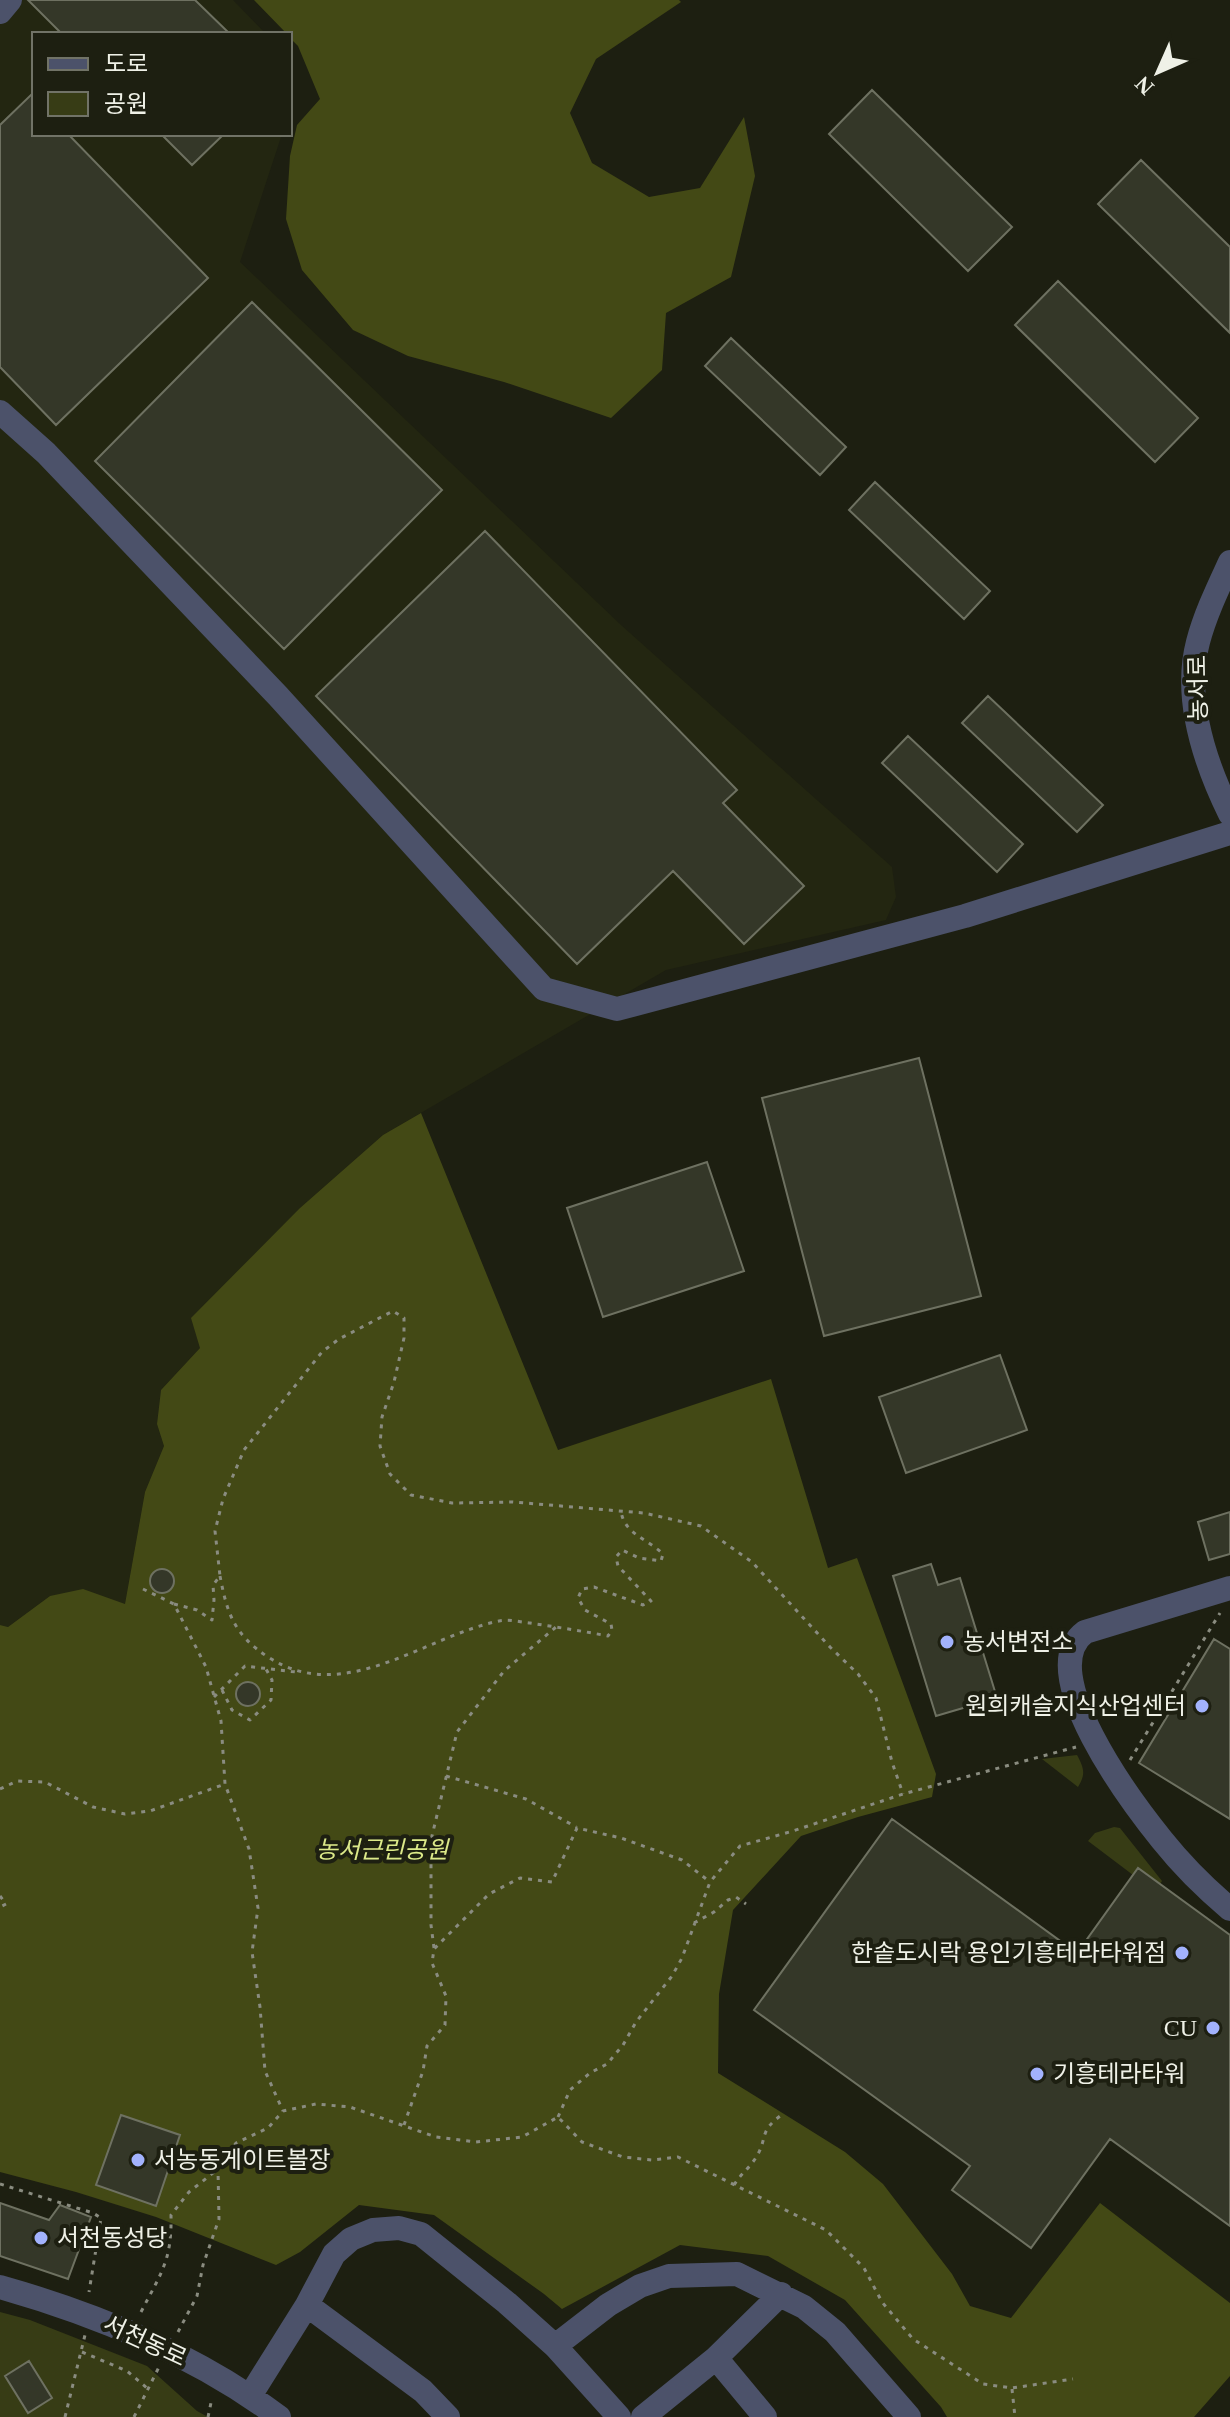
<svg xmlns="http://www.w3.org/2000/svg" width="1230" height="2417" viewBox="0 0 1230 2417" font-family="'Times New Roman','Noto Sans KR',serif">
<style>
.built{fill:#232611}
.green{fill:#373c15}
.forest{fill:#434915}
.building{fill:#343728;stroke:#6e7161;stroke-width:2}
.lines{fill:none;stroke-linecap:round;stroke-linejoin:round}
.path{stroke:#8a8c80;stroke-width:3;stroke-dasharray:4 6;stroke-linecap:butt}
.minor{stroke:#4c526a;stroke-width:24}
.poi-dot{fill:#a2b2fd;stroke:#1d1f11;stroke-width:3}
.labels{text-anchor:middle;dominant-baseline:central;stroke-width:8;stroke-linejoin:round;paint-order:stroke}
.street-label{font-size:24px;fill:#eff1e7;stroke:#1d1f11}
.poi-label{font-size:24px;fill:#eff1e7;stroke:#1d1f11;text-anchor:start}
.park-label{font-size:24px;font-style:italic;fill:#dce989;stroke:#1d1f11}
</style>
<rect width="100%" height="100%" fill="#1d1f11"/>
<path class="built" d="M0 0H233L266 34H34V134H282L240 262 621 625 892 867 896 897 886 920 666 970 383 1135 300 1208 200 1348 161 1390 157 1424 164 1446 145 1492 125 1604 50 1596 8 1627 0 1625Z"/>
<path class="green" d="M1077 1755C1084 1768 1086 1774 1078 1787L1042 1759Z
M1114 1827 1120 1828 1162 1881 1160 1884 1139 1868 1133 1875 1088 1841 1095 1833Z
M0 2312 30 2320 147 2366 197 2411 208 2417H0Z"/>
<path class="forest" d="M254 0H679L681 2 596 59 570 113 592 163 649 197 700 188 744 117 755 176 731 277 666 313 662 370 611 418 504 382 408 356 353 330 302 270 286 219 290 156 297 125 320 99 298 46 290 38V34H287Z
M421 1113 558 1450 771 1379 828 1568 857 1558 936 1774 932 1797 858 1817 801 1836 733 1910 719 1994 718 2073 845 2152 883 2184 952 2274 970 2306 1011 2318 1100 2203 1230 2303V2376L1194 2417H947L941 2407 845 2300 768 2256 680 2245 562 2309 544 2294 434 2215 359 2205 300 2252 276 2265 156 2217 76 2192 0 2172V1625L8 1627 50 1596 83 1589 125 1604 145 1492 164 1446 157 1424 161 1390 200 1348 191 1318 300 1208 383 1135Z"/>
<path class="building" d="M28 0H195L230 34H62Z
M872 90 1012 227 968 271 829 134Z
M34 92V134H68L208 278 56 425 0 367V125Z
M161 134H224L192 165Z
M1141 160 1230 247V333L1098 204Z
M1058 281 1198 418 1155 462 1015 325Z
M252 302 442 490 284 649 95 461Z
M731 338 846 447 820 475 705 366Z
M875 482 990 591 964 619 849 510Z
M485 531 737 790 723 803 804 886 744 944 673 871 577 964 316 696Z
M988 696 1103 805 1077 832 962 723Z
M908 736 1023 844 997 872 882 763Z
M919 1058 981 1296 824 1336 762 1098Z
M707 1162 744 1271 603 1317 567 1208Z
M1000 1355 1027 1430 906 1473 879 1397Z
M1230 1512V1554L1209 1560 1198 1522Z
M931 1564 938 1585 960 1578 997 1698 936 1716 893 1576Z
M150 1581a12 12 0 1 1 24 0a12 12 0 1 1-24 0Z
M1214 1639 1230 1649V1819L1139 1763Z
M236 1694a12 12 0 1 1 24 0a12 12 0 1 1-24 0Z
M892 1819 1077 1953 1138 1868 1230 1935V2226L1110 2139 1031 2248 952 2190 970 2166 754 2010Z
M121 2115 180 2135 156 2206 96 2185Z
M0 2203 49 2220 60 2205 91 2217 68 2279 0 2256Z
M29 2361 52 2398 28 2413 5 2376Z"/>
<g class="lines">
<path class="path" d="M220 1576C227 1613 234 1635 268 1657 344 1707 425 1636 499 1621 509 1619 520 1622 530 1623 556 1627 582 1631 608 1636L612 1630 611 1624 585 1610 578 1598 582 1589 594 1587 643 1605 651 1601 618 1566 616 1557 622 1550 639 1558 661 1561 663 1554C648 1539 624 1534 621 1511
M143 1589 174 1604 206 1667 221 1721 225 1784 249 1849 258 1908 252 1952 260 2007 265 2071 283 2111
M174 1604 197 1610 212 1620 214 1600 213 1585 220 1576 215 1531 223 1499 244 1450 322 1352 339 1339 393 1311 404 1318V1338L394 1382 382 1417 380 1446 390 1474 411 1495 452 1503 513 1502 644 1513 701 1526 752 1562 830 1647 858 1674 876 1698 892 1762 903 1794
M222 1690 232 1710 250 1720 271 1700 272 1680 266 1669
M214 1697 245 1666 296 1672
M1130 1760 1220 1613
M446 1776 526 1799 576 1827
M0 1789 17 1781 45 1782 93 1807 125 1814 150 1811 225 1784
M0 1896 6 1904 0 1907
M694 1923 714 1912 728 1900 736 1897 746 1904
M434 1948 431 1925V1840L457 1732 504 1671 556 1627
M558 2117 570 2090 590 2073 607 2064 623 2045 636 2022 672 1976 682 1958 710 1882 740 1846 793 1831 903 1794 1076 1747
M404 2125 423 2071 427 2046 445 2025 446 1996 432 1963 434 1949 489 1894 520 1878 552 1882 577 1828 621 1838 682 1860 710 1882
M0 2184 93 2213 101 2218 89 2292
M734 2185C740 2175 749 2168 755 2159 769 2138 757 2132 783 2114
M141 2312C161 2273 172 2261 171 2215L189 2192 218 2169
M178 2332 197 2296 203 2265 219 2219 218 2169 236 2143 268 2128 283 2111 316 2104 350 2107 436 2137 476 2142 522 2137 558 2117 582 2142 623 2157 652 2160 678 2157 826 2230 864 2268 882 2302 913 2339 983 2384 1012 2388 1073 2379
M82 2352 127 2371 147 2388
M1012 2389 1015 2417
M65 2417 85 2335
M134 2417 159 2367
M208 2417 212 2398"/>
<path class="minor" d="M0 12 10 0
M0 412 46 453 278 696 544 989 617 1009 965 916 1230 833
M1230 562C1218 588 1205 615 1198 642 1183 699 1205 763 1230 814
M1230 1588 1085 1632C1032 1671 1133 1804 1162 1840 1182 1865 1205 1888 1230 1909
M0 2287C99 2315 196 2355 279 2417
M307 2305 423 2391 448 2417
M555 2346 608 2305 640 2286 669 2276 737 2274 804 2307 835 2332 909 2417
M716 2358 765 2417
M250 2396 307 2305 334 2254 351 2239 373 2230 399 2228 421 2234 507 2303 555 2346 619 2417
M643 2417 716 2358 781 2294"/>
</g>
<g class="poi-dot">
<circle cx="947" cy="1642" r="8"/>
<circle cx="1202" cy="1706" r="8"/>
<circle cx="1182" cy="1953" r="8"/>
<circle cx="1213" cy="2028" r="8"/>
<circle cx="1037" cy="2074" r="8"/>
<circle cx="138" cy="2160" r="8"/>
<circle cx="41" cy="2238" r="8"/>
</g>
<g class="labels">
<g class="street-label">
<text transform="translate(1198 688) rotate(-91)">농서로</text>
<text transform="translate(145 2341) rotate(25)">서천동로</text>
</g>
<g class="poi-label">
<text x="963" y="1642">농서변전소</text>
<text x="1186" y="1706" text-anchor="end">원희캐슬지식산업센터</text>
<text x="1166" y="1953" text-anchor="end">한솥도시락 용인기흥테라타워점</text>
<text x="1197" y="2028" text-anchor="end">CU</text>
<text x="1053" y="2074">기흥테라타워</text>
<text x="154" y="2160">서농동게이트볼장</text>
<text x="57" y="2238">서천동성당</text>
</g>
<g class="park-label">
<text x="382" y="1850">농서근린공원</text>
</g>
</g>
<rect x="32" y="32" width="260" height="104" fill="#1d1f11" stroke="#717367" stroke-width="2"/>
<rect x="48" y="58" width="40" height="12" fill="#4c526a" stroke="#717367" stroke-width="2"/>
<text x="104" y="72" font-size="24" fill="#eff1e7">도로</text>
<rect x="48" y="92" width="40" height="24" fill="#373c15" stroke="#717367" stroke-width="2"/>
<text x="104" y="112" font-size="24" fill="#eff1e7">공원</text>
<g transform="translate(1158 72) rotate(225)" stroke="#1d1f11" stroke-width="6" paint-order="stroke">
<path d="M0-6L14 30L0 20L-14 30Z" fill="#eff1e7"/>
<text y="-12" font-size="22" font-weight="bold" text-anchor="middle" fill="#eff1e7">N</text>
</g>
</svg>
